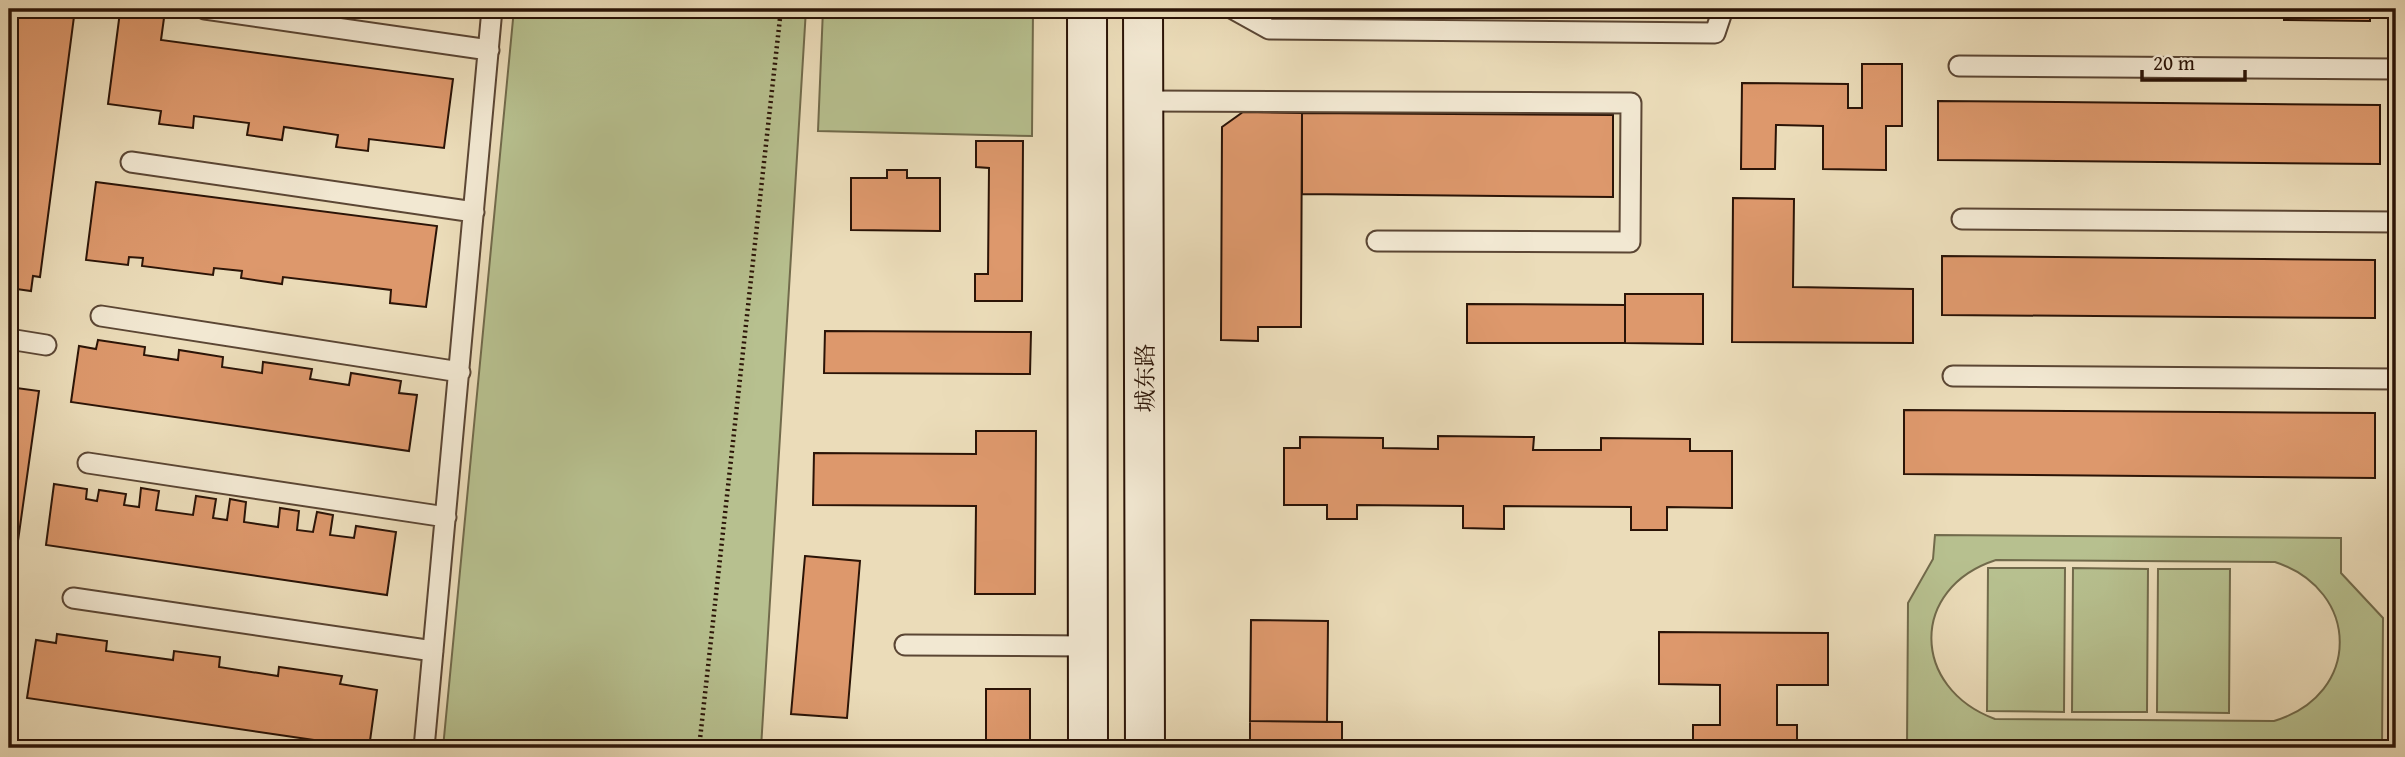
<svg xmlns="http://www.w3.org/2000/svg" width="2405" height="757" viewBox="0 0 2405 757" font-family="'Gentium Book Plus','Noto Serif SC',serif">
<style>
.green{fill:#b7c08f;stroke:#716a4b;stroke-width:2;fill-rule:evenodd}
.building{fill:#dd986c;stroke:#2b1407;stroke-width:2}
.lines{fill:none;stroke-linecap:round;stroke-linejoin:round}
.service-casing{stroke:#5b4634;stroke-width:23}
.secondary-casing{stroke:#2b1407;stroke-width:42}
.path{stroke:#2b1407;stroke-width:4.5;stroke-dasharray:2 3.5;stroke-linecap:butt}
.service{stroke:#f2e8d2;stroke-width:19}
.secondary{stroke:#f2e8d2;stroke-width:38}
.labels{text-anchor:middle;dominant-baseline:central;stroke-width:5;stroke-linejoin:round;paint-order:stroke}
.street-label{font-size:23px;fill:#2b1407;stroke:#f2e8d2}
</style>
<rect width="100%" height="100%" fill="#ebdcb9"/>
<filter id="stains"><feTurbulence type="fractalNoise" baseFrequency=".00286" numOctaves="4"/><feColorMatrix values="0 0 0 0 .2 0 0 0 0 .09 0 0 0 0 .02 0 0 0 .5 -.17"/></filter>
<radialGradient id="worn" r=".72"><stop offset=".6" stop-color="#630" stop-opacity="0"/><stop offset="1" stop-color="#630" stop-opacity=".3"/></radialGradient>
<path class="green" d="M514 9H806L761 748H443Z
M823 9H1033L1032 136 818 131Z
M1935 535 2341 538V573L2383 618 2382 748H1907L1908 603 1933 559ZM1996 560 2275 562C2361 590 2362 695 2274 721L1995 719C1911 688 1909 588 1996 560Z
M1988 568H2065L2064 712 1987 711Z
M2073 568 2148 569 2147 712H2072Z
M2158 569H2230L2229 713 2157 712Z"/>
<path class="building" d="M9 9H75L40 277 33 276 31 291 9 288Z
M1821 9H1893V14H1821Z
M2284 9H2370V21L2284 20Z
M120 12 164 18 161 40 453 79 444 148 369 139 368 151 336 147 338 135 284 127 282 140 247 135 249 123 194 116 193 128 159 124 161 111 108 104Z
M1862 64H1902V126H1886V170L1823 169V126L1776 125 1775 169H1741L1742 83 1848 84V108H1862Z
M1938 101 2380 105V164L1938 160Z
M1243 112 1302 113 1301 327H1258V341L1221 340 1222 127Z
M1302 113 1613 115V197L1302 194Z
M976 141H1023L1022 301H975V274H988L989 168 976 167Z
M887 170H907V178H940V231L851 230V178H887Z
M96 182 437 226 426 307 390 303 391 290 283 277 282 284 241 278 242 271 214 268 213 275 142 266 143 258 129 257 128 265 86 260Z
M1733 198 1794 199 1793 287 1913 289V343L1732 342Z
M1942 256 2375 260V318L1942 315Z
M1625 294H1703V344L1625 343Z
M1467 304 1625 305V343H1467Z
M825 331 1031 332 1030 374 824 373Z
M98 340 145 347 144 355 178 360 179 350 223 357 222 367 262 373 263 362 312 369 310 379 349 385 351 373 401 381 399 393 417 395 409 451 71 402 79 346 96 349Z
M9 387 39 391 9 605Z
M1904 410 2375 413V478L1904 474Z
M976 431H1036L1035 594H975L976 506 813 505 814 453 976 454Z
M1438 436 1534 437 1533 450H1601V438L1690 439V451H1732V508L1667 507V530H1631V507L1504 506V529L1463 528V506L1357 505V519H1327V505H1284V448H1300V437L1383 438V448L1438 449Z
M54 484 87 489 86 499 97 501 99 490 126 494 124 505 139 507 141 488 159 491 156 510 193 515 196 496 216 499 213 518 227 520 230 499 246 502 244 522 278 527 280 508 299 511 297 530 313 532 317 512 333 515 330 535 354 538 356 526 396 532 387 595 46 545Z
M805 556 860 561 847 718 791 714Z
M1251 620 1328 621 1327 722 1250 721Z
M1659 632 1828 633V685H1777V725H1797V748H1693V725H1720V685L1659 684Z
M57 634 107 641 106 651 173 660 174 651 220 657 219 667 278 676 279 667 342 676 340 684 377 690 369 748 27 698 36 640 56 643Z
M986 689H1030V748H986Z
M1250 721 1342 722V748H1250Z"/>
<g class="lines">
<g class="service-casing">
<path id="service" d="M205 9 489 50
M1233 9 1269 29 1715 33 1723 9
M1959 66 2396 69
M1144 101 1631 103 1630 242 1377 241
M131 162 474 212
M1962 219 2396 222
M101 316 460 372
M9 339 46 345
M1953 376 2396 379
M88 463 446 517
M73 598 433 651
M905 645 1087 646
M424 748 492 9"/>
</g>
<g class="secondary-casing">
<path id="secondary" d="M1087 9 1088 748
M1143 9 1145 748"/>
</g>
<path class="path" d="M699 748 781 9"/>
<use href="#service" class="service"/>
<use href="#secondary" class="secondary"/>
</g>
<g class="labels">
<g class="street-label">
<text transform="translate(1144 378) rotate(-90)">城东路</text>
</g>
</g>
<rect width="2405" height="757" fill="none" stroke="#ebdcb9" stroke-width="35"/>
<rect x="10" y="10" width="2384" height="736" fill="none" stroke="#2b1407" stroke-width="3.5"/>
<rect x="18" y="18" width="2370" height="722" fill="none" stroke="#2b1407" stroke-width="2"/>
<path d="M2142 70v10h103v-10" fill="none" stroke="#2b1407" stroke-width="3.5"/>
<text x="2153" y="70" font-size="21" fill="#2b1407" stroke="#f2e8d2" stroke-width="5" paint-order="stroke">20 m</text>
<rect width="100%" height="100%" filter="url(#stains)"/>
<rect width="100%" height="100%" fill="url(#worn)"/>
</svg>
